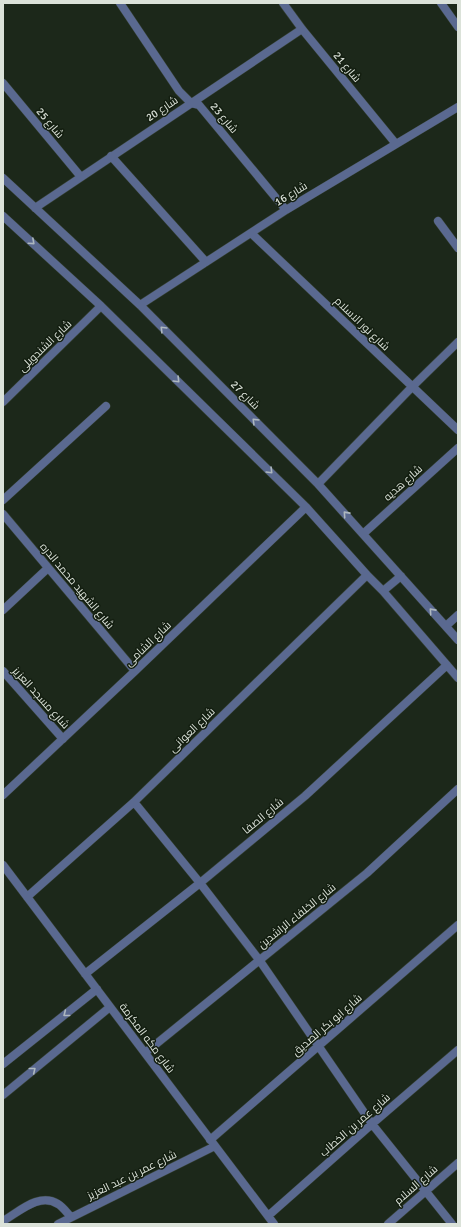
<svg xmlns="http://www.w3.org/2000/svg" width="461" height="1227" viewBox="0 0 461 1227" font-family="Signika,Cairo,sans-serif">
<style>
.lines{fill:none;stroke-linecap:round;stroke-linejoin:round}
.minor-casing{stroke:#374235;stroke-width:9}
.minor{stroke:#5a6990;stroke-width:8}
.oneway{stroke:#aeb8bf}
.labels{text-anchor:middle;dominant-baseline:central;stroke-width:3;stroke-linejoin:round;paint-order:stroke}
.street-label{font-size:11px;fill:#dbe2d9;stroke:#131e10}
</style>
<rect width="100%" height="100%" fill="#1c281a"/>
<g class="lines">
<g class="minor-casing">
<path id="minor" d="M120 3 179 91 191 103 199 105 286 210
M283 3 302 29 396 144
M441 3 458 27
M3 83 81 177
M111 156 206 262
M3 178 140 305 318 484 458 640
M35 208 302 29
M3 216 101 306 306 507 367 575 383 591 458 678
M438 221 458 248
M251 233 458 430
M140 305 286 210 458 107
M3 402 101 306
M318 484 412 387 458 342
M3 500 106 406
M3 514 135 671
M363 534 458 448
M383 591 401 576
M3 610 48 568
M446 626 458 615
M3 671 63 739
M3 795 135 671 306 507
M134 802 200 883 260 961 372 1124 452 1224
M3 865 274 1224
M27 897 134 802 367 575
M85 974 200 883 305 796 447 665
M145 1053 367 873 458 789
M3 1064 97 989
M3 1095 110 1007
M210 1140 458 925
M268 1216 372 1124 458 1050
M3 1221C19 1212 39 1192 58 1204 63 1207 67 1213 71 1217
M58 1224 215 1146
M388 1224 458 1163"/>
</g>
<use href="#minor" class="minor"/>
</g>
<defs><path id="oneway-chevron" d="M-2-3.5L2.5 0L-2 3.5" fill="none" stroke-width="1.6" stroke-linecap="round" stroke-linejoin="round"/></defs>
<g class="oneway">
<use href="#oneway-chevron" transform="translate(32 242) rotate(42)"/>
<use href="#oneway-chevron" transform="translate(163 329) rotate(-135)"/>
<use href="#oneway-chevron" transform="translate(177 380) rotate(45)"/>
<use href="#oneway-chevron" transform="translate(255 421) rotate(-135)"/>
<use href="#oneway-chevron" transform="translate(270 471) rotate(45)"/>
<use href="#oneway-chevron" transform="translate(346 514) rotate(-132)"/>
<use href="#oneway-chevron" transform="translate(432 611) rotate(-132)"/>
<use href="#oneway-chevron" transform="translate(66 1014) rotate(142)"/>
<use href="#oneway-chevron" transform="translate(33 1070) rotate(-39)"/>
</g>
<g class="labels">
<g class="street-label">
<text transform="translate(347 67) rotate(50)">شارع 21</text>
<text transform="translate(162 109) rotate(-34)">شارع 20</text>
<text transform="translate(224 118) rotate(50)">شارع 23</text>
<text transform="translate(50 123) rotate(50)">شارع 25</text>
<text transform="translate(291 194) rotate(-31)">شارع 16</text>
<text transform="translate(362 324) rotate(44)">شارع نور الاسلام</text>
<text transform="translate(45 346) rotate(-44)">شارع الشندويلى</text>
<text transform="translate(245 395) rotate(45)">شارع 27</text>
<text transform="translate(403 483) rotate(-42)">شارع هديه</text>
<text transform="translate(77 586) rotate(50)">شارع الشهيد محمد الدره</text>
<text transform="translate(148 644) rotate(-44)">شارع الشامى</text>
<text transform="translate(41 698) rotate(48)">شارع مسجد العزيز</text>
<text transform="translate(192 730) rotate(-44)">شارع العوانى</text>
<text transform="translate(263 816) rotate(-40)">شارع الصفا</text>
<text transform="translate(297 916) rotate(-39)">شارع الخلفاء الراشدين</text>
<text transform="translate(327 1025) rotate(-41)">شارع ابو بكر الصديق</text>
<text transform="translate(147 1038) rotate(53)">شارع مكه المكرمة</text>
<text transform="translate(355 1125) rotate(-41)">شارع عمر بن الخطاب</text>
<text transform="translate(132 1175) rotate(-26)">شارع عمر بن عبد العزيز</text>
<text transform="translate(416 1185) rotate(-41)">شارع السلام</text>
</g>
</g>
<rect width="461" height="1227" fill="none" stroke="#dbe2d9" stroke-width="8"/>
</svg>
